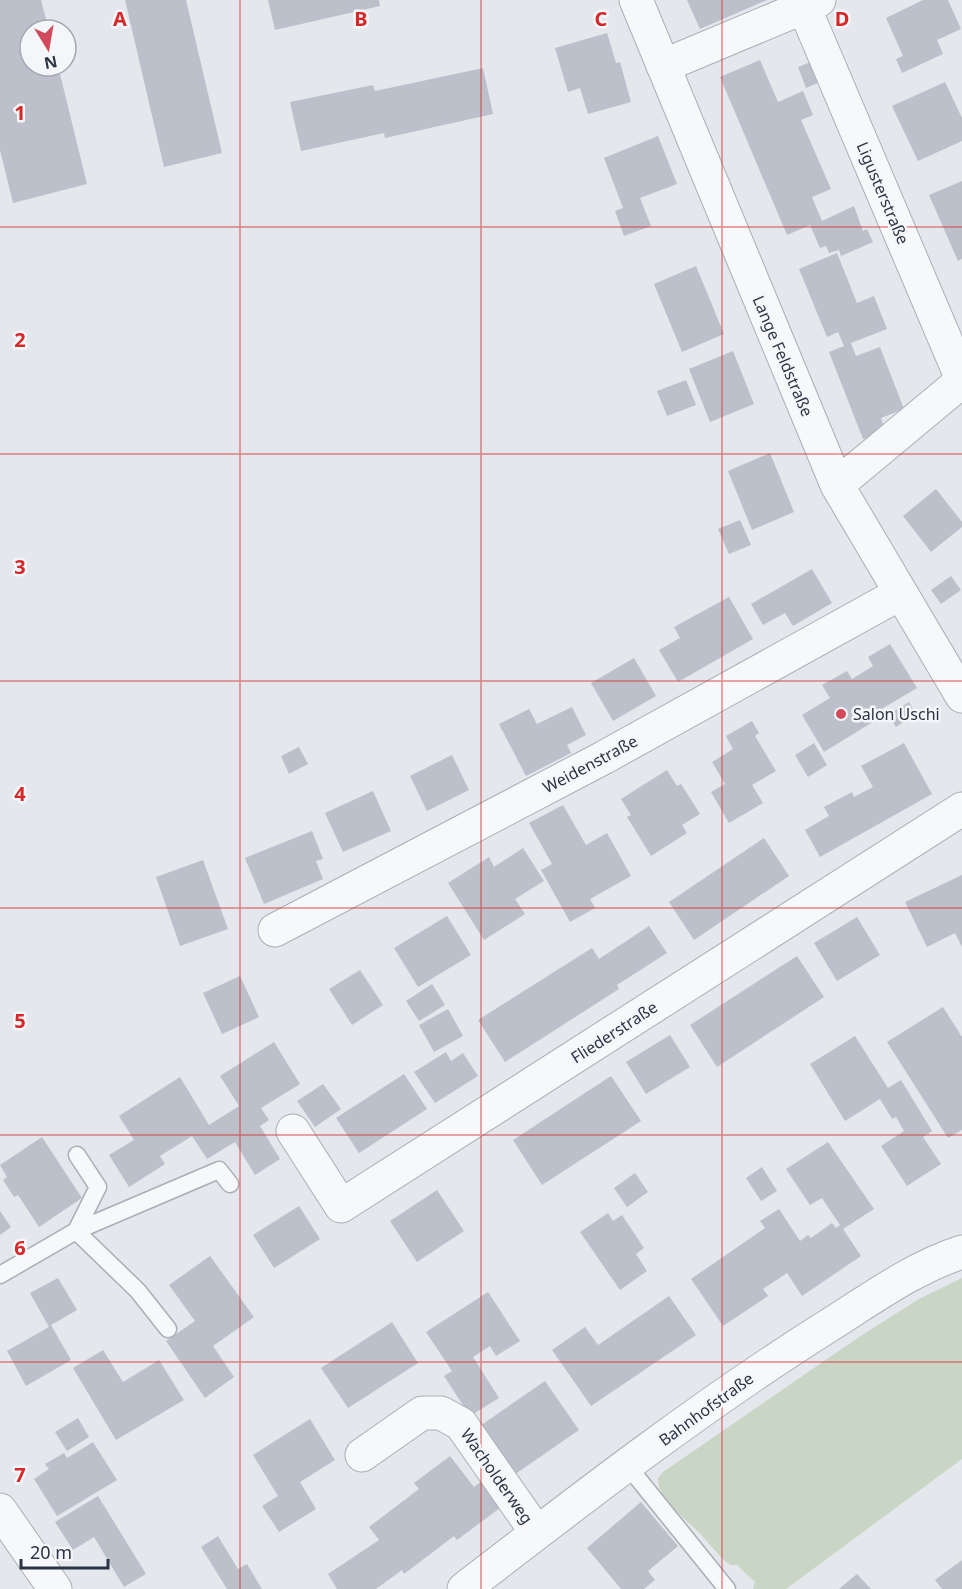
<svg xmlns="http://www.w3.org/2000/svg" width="962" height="1589" viewBox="0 0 962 1589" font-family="'Noto Sans',sans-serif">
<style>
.green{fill:#c9d6c5}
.building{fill:#bbc0ca}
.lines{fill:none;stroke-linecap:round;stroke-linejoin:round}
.service-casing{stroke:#a9aeb7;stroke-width:19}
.minor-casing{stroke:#a9aeb7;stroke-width:35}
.service{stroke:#f7f8fa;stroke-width:16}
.minor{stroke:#f7f8fa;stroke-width:33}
.grid{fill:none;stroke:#d62828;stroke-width:1.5;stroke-opacity:0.55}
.poi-dot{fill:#d1495b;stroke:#f4f6f9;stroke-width:2}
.labels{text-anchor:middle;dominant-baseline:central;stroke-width:5;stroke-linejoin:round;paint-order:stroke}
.street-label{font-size:16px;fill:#2b3445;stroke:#f4f6f9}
.poi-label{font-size:16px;fill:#2b3445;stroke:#f4f6f9;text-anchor:start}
.grid-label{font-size:20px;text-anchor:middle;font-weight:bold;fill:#d62828;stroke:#f4f6f9;stroke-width:5;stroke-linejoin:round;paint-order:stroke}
</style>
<rect width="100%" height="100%" fill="#e4e7ec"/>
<path class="green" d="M962 1278V1459L786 1589H753L755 1582 737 1565H730C719 1556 713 1548 704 1538 691 1522 657 1501 658 1478L663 1472 862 1335 919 1299Z"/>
<path class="building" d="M0 0H41L49 30H30V66H58L87 184 13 203 0 150Z
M125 0H186L222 153 164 167Z
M268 0H379L380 6 275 30Z
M687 0H767L700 29Z
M923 0H948L961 29 937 40 943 54 902 73 896 59 903 56 886 18Z
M607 33 616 63 620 62 631 102 588 114 580 88 568 92 555 48Z
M760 60 778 102 803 91 813 115 801 120 831 189 812 197 822 221 854 206 863 231 867 229 873 242 841 256 839 250 829 253 826 246 820 248 810 225 787 235 720 77Z
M813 61 822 81 806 88 798 67Z
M483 68 493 114 385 138 384 133 301 151 290 102 373 85 375 91Z
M945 82 962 118V141L918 161 892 106Z
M658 136 677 184 640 198 651 226 624 236 615 211 623 208 604 158Z
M962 181V259L958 261 929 195Z
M837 253 857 303 874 296 887 329 851 343 856 356 880 347 904 409 881 418 885 431 863 439 829 352 844 346 838 332 827 337 799 269Z
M696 266 724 334 682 352 654 284Z
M733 351 754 404 710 422 689 369Z
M686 380 696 405 667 416 657 391Z
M770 453 794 512 752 530 728 471Z
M936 489 962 522V527L931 552 903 516Z
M740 520 751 545 729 554 718 529Z
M812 569 832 603 793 626 785 613 763 625 751 604Z
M951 576 961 590 941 604 931 590Z
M729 597 753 639 678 682 659 650 680 638 674 627Z
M890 644 917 688 873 714 876 720 824 752 802 715 830 698 822 685 847 671 852 679 873 666 868 657Z
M634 658 656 696 613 721 591 683Z
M909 702 916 714 896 727 888 715Z
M572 707 586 735 567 745 571 753 526 776 499 724 529 709 537 724Z
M752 721 759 733 755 736 776 771 752 785 763 803 729 823 711 792 725 784 712 762 733 749 726 736Z
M814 743 827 765 808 777 795 755Z
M904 743 932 794 820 857 805 830 829 816 824 807 852 792 854 797 873 787 861 766Z
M299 747 308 764 289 774 281 756Z
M452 755 469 790 427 811 410 776Z
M667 770 677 786 681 784 700 814 682 825 687 833 651 856 627 817 631 815 621 799Z
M373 791 391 831 343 852 325 813Z
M563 805 586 845 607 833 631 876 590 899 595 908 570 922 541 870 552 864 529 823Z
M312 831 323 859 316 861 323 879 264 904 245 858Z
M764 838 789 876 694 940 669 902Z
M523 848 544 881 515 899 525 914 484 940 448 883 489 857 494 867Z
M203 860 228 929 180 946 156 877Z
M962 875V947L955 933 927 947 905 902Z
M447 916 471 955 418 987 394 948Z
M857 917 880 955 837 981 814 943Z
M649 926 667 953 617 985 619 989 505 1062 478 1020 592 948 599 959Z
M797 956 824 997 717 1067 690 1025Z
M360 970 383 1005 352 1025 329 989Z
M240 976 259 1017 222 1034 203 993Z
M432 984 445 1005 419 1021 406 1001Z
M943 1007 962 1037V1130L948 1138 887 1042Z
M448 1009 463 1036 434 1052 419 1025Z
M670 1035 690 1067 646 1094 626 1062Z
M855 1036 888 1088 901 1080 932 1131 923 1137 941 1164 907 1186 881 1146 904 1131 896 1117 892 1119 880 1099 845 1121 810 1064Z
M274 1042 300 1084 261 1108 269 1120 260 1126 280 1159 255 1175 235 1142 207 1159 192 1136 160 1156 165 1164 129 1187 109 1155 134 1140 119 1116 180 1077 209 1125 239 1106 220 1076Z
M446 1052 451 1061 463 1053 478 1076 435 1103 414 1072Z
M404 1074 427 1109 359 1153 336 1118Z
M611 1076 641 1121 542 1185 513 1140Z
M323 1084 341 1109 315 1127 297 1101Z
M42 1137 82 1198 39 1227 18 1195 14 1197 3 1180 7 1177 0 1165Z
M828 1142 874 1209 843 1229 861 1256 802 1296 787 1273 763 1289 768 1296 723 1326 691 1279 765 1228 760 1221 779 1209 800 1241 808 1235 811 1238 832 1223 836 1228 840 1225 822 1198 810 1205 786 1169Z
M762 1167 777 1191 761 1201 746 1178Z
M635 1173 648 1192 627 1207 614 1188Z
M437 1190 464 1231 417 1262 390 1221Z
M299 1206 320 1239 274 1268 253 1235Z
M0 1211 11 1227 0 1235Z
M608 1213 613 1221 622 1215 644 1248 636 1254 647 1271 620 1290 580 1232Z
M210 1256 254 1317 213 1346 234 1377 205 1398 166 1341 195 1321 169 1285Z
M58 1278 77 1310 51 1325 71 1360 26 1386 7 1351 49 1327 30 1293Z
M488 1292 520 1341 496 1356 490 1346 473 1357 499 1398 470 1416 444 1376 452 1371 426 1332Z
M669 1296 696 1335 591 1406 552 1350 585 1327 598 1345Z
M392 1322 418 1363 348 1408 321 1368Z
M103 1350 123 1382 159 1360 184 1400 116 1440 73 1368Z
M545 1381 579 1430 514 1475 480 1426Z
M78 1418 89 1437 67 1451 55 1432Z
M310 1419 335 1460 300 1482 316 1509 279 1532 262 1506 278 1496 253 1455Z
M93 1442 117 1480 57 1516 34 1479 49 1469 45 1464 64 1453 67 1458Z
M450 1456 474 1487 488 1476 508 1502 457 1540 454 1536 404 1574 402 1570 376 1589H337L328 1574 379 1540 369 1527 419 1489 414 1483Z
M98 1496 146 1574 124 1587 94 1537 73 1550 55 1522Z
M641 1502 678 1546 648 1571 655 1580 644 1589H621L587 1548Z
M218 1536 238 1569 247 1564 262 1589H227L201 1547Z
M962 1560V1589H942L935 1580Z
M857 1574 871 1589H839Z"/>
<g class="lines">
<g class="service-casing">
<path id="service" d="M77 1155 98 1187 76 1231 138 1291 168 1329
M0 1275 76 1231 219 1170 230 1184
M627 1465 727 1589"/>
</g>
<g class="minor-casing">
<path id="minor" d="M636 0 837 485 962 696
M819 0 804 7 962 379
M663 66 804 7
M837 485 962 381
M275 930 603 758 901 593
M293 1131 341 1206 962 809
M362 1455 422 1413H441L461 1424 537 1533
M0 1510 55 1589
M464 1589C582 1498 701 1406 828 1326 871 1299 913 1268 962 1252"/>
</g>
<use href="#service" class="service"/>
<use href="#minor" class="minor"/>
</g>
<path class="grid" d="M240 0V1589M481 0V1589M722 0V1589M0 227H962M0 454H962M0 681H962M0 908H962M0 1135H962M0 1362H962"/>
<circle class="poi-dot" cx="841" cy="714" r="6"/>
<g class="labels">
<g class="street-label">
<text transform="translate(883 193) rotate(67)">Ligusterstraße</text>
<text transform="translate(783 356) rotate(67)">Lange Feldstraße</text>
<text transform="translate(590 764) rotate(-28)">Weidenstraße</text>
<text transform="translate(614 1032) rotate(-33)">Fliederstraße</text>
<text transform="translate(706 1409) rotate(-36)">Bahnhofstraße</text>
<text transform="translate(497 1476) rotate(55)">Wacholderweg</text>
</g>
<g class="poi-label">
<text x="853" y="714">Salon Uschi</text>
</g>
</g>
<g class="grid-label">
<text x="120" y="26">A</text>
<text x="361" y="26">B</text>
<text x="601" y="26">C</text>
<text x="842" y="26">D</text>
<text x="20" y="120">1</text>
<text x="20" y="347">2</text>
<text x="20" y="574">3</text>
<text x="20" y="801">4</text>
<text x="20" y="1028">5</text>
<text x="20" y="1255">6</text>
<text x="20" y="1482">7</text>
</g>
<g transform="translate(48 48) rotate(169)"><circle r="28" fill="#f4f6f9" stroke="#a4a8b1" stroke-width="1.5"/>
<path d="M0-4.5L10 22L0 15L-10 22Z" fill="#d1495b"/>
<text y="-9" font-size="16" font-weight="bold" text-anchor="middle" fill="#2b3445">N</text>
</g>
<path d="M21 1559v9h87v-9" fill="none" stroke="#2b3445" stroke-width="3"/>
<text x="30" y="1559" font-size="18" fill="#2b3445" stroke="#f4f6f9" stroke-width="4.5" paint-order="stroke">20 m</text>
</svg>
